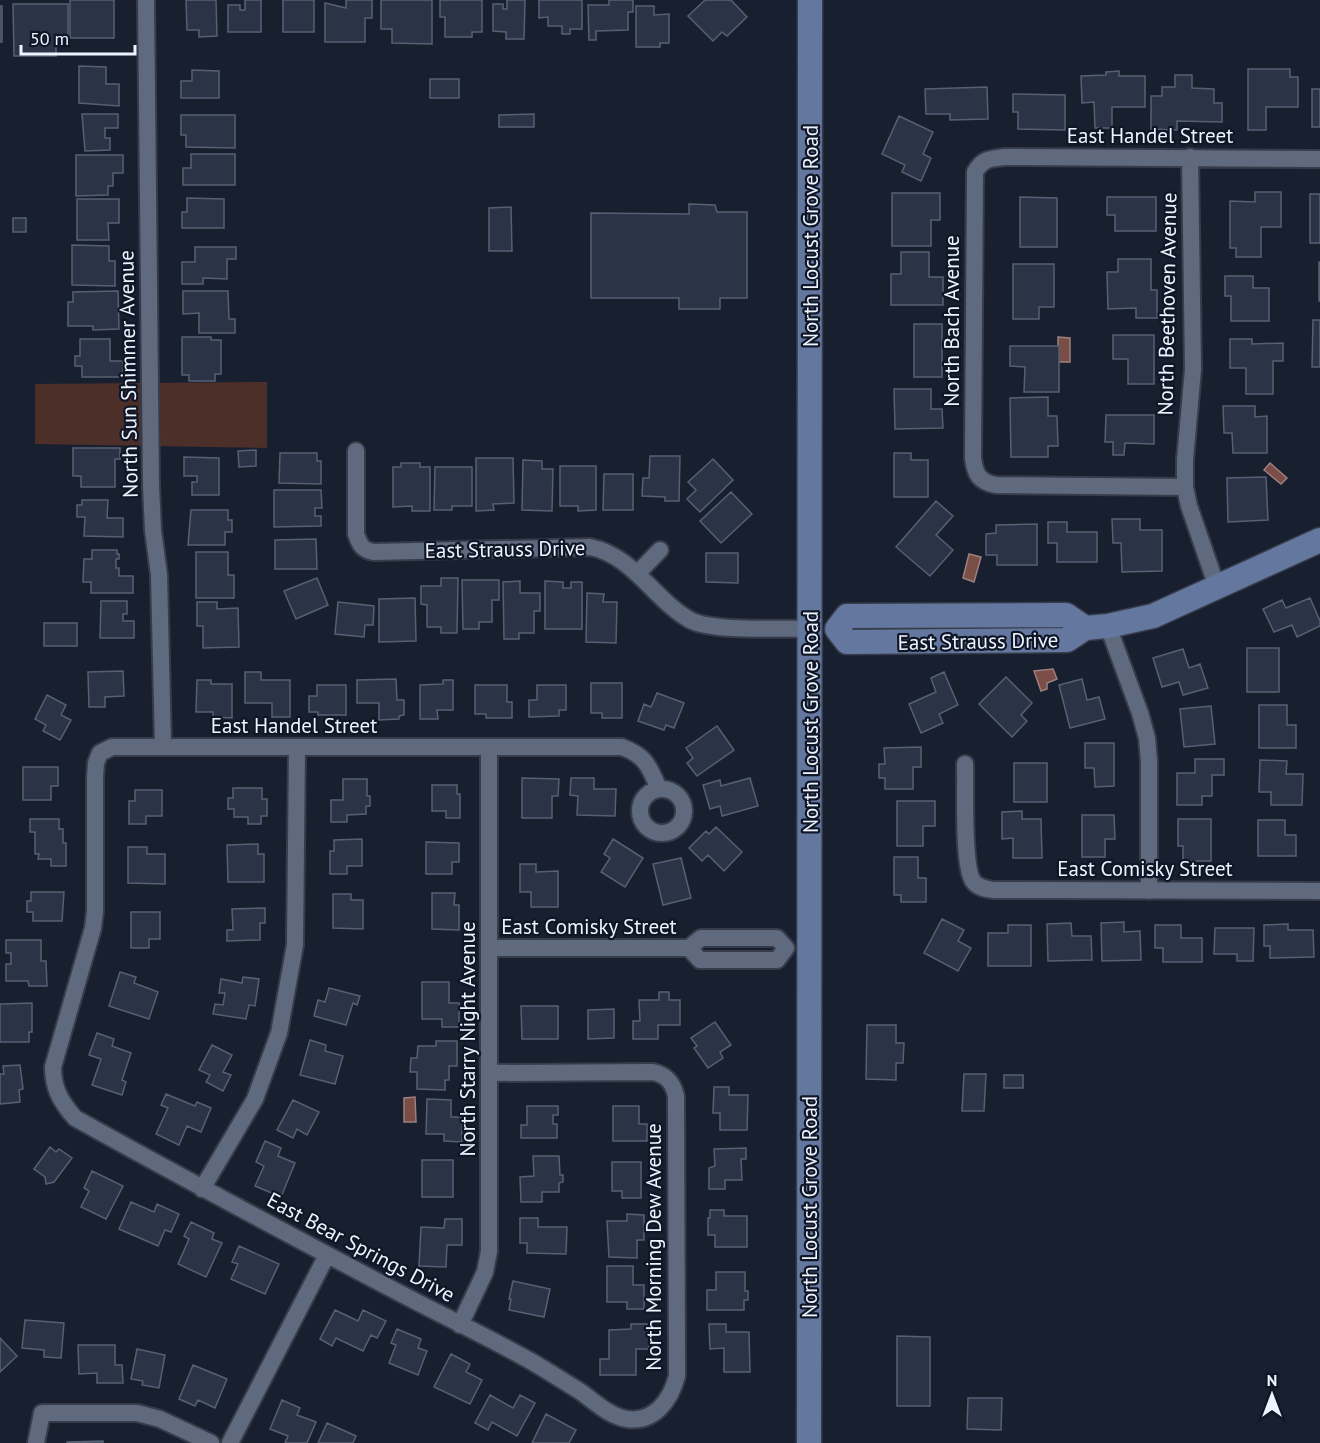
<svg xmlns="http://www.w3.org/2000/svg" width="1320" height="1443" viewBox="0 0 1320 1443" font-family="'PT Sans',sans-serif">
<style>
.green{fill:#4d2f2a}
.water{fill:#7a4e47;stroke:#9c807e;stroke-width:1.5}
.building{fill:#2b3446;stroke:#566073;stroke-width:1.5}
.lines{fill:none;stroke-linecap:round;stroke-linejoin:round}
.street-casing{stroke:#373c4b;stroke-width:20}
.secondary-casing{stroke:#373c4b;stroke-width:27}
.street{stroke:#606a7e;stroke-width:16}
.secondary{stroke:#64779f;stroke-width:24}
.labels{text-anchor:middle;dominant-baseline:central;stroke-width:4.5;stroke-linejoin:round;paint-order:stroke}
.street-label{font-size:21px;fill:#edf3ff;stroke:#0f1626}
</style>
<rect width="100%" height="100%" fill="#182030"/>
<path class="green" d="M267 382V448L35 444V384Z"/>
<path class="water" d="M1058 337 1070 338V362H1058Z
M1270 463 1287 478 1281 484 1264 470Z
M969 554 981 557 974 582 963 578Z
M1053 669 1057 679 1047 683V689L1041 691 1034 671Z
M415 1097 416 1122H404V1098Z"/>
<path class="building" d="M70 0H114V38H70Z
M186 0H216L217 36 199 37V30H187Z
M245 0H261V32H228V5H240V10H245Z
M283 0H314V32H283Z
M346 0H372V18H365V42H325V3L346 8Z
M381 0H432V44L392 43V29H381Z
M440 0H482V32H472V37H445V17H440Z
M507 0H525L524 39H506V32L493 31V4H503V9H507Z
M539 0H582V29H570V34H562V26H548V17L539 18Z
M609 0H633V12H628V30L596 31V40H589L588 5H609Z
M705 0H731L747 17 727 36 722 32 713 41 688 16Z
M13 4H68V43H56V56H14Z
M0 6H2V42H0Z
M636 6H654V15L669 14V43H660V47H636Z
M79 66 106 67V84H119V106L79 103Z
M1248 69H1290V77H1298V107H1266V130H1248Z
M192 70 219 71V98H181V81H192Z
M1119 71V76H1145V107H1112V128H1095L1094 102 1082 103 1081 76 1106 75V72Z
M1175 75H1192V88L1214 89V103H1222V122L1177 121V130L1151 129V96H1162V87H1175Z
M430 79H459V98H430Z
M987 87 988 119 950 120V114H926L925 89Z
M1312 89H1320V127H1312Z
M1013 94 1065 95V130L1018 129V112H1013Z
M82 114H118V128H105V138H110V150L85 151Z
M534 114V127H499V115Z
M181 115H235V148L186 147V135H181Z
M899 116 933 132 923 154 931 158 921 181 902 172 905 165 882 154Z
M191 154H235V185H183V168H191Z
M76 155H123V173H113V186H108V195L76 196Z
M1255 192H1281V227H1261V257H1236V248H1230V201L1255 202Z
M892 193H940V220H931V246H892Z
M1310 194H1320V243H1310Z
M1020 197 1057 198V247H1020Z
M1107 197H1156V231H1115V215H1107Z
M187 198 224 199V228H182V212H187Z
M77 199H119V223H108L109 240H77Z
M689 204 715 205 717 212H747V298H720V309H679V298H591V213L689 214Z
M511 207 512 251H489V208Z
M13 218H26V232H13Z
M72 245 109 246V261H115V286L72 285Z
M195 247H236V259H227V279L203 278V284H182V262H195Z
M901 252H929V277H943V305H891V274H901Z
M1118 259H1151V290H1157V318H1136V308L1108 309 1107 272H1118Z
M1319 262H1320V301H1319Z
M1013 264H1054V307H1039V319H1013Z
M1225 276H1253V288H1269V321H1231V296H1225Z
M118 291 119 329 93 330V326H68V302H73V292Z
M183 291H228L229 319H235V333H199V313L183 314Z
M1313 320H1320V367H1312Z
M914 324H942V377H914Z
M1113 335H1154V384H1128V359H1113Z
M182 337H211V340H221V374H215V381H189V375H182Z
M80 339H110V361H123V377H82V366H75V356H80Z
M1230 339H1252V344L1283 343V361H1273V394H1246V368H1230Z
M1010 346H1059V392H1024L1025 367 1010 366Z
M894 389H931V409H942L943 428 895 429Z
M1048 397V416H1057L1058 446H1048V457H1011L1010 398Z
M1223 406H1255V417L1267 416V453H1233L1232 433H1224Z
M1106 415H1154V444L1125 443 1124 455H1113V442H1105Z
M73 448H120V459H115V487H81V476H73Z
M256 450V466L239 467 238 451Z
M280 453H317V461H321V484L279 483Z
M894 453H911V460H928V497H894Z
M650 456H680L679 501H665V497L642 496 643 478H649Z
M184 457 219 458V495H192V482H197V476H184Z
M476 458H513L514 503 493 504 494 510 476 511Z
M713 459 733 480 700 512 687 499 696 490 688 482Z
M523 460 542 461V469H553L552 511 522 510Z
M401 463H420V467H430V511H412V506L393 507V467H401Z
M560 466H596V510L578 511V506H560Z
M435 467H472V506H452V510H434Z
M604 474H633V510H603Z
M1266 477 1268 520 1228 522 1227 478Z
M274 490H321L322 508H315V516H321V526L274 527Z
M731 492 752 514 721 543 700 521Z
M82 500H108L107 518H123V537L84 536 85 517H77V505H82Z
M936 501 953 516 936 535 953 550 930 576 896 547Z
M191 510H228V520H232V532H225V545H188Z
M1112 519H1140V530H1162V571L1122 572 1121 543H1113Z
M1048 522H1067V532H1097V562H1057V543H1048Z
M1037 524V565H997V555H986V534L996 533V525Z
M316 539 317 569H275V540Z
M92 550H117V554H119V559H116V568H119V576H133V593H91V582H83L84 559H92Z
M196 552H228V575H234V598H196Z
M706 553H738V583L706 582Z
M317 578 328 605 296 619 284 591Z
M441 578H458L457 633H441V627H427V605L421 604V586H441Z
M462 580H499V600H492V622H479V629H463Z
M520 581V593H540V611H534V633H519V639H504L503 582Z
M545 581 563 582V588H571V582H582V629H545Z
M587 593 604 594 603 602H617L616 643 586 642Z
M415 598 416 641 379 642V599Z
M1310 598 1320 621V626L1297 637 1292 625 1274 632 1263 609 1282 600 1286 608Z
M101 601H127V614H123V621H134V638H100Z
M197 602H217V609L238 608 239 647 203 648V626H197Z
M338 602 374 606 373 625H365L364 637 335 634Z
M44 623H77V646H44Z
M1247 648H1279V692H1247Z
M1183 649 1189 668 1200 664 1208 688 1183 695 1179 682 1162 687 1153 658Z
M123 671 124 696 105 697V707H89L88 672Z
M245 672H261V680H290V717H272V703H245Z
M944 672 958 705 939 714 943 723 921 733 909 704 936 692 931 678Z
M1006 677 1032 703 1021 715 1027 721 1012 737 979 704Z
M396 679 397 700H404V715L399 716V719L379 720V703H357V680Z
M1082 679 1087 700 1099 697 1105 719 1070 728 1059 685Z
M197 680H211V684H232V718L213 717V712H196Z
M443 680H453V710H437L438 719H420V685L443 684Z
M591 683H622V718H602V713H591Z
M317 685H346V715H318V712H309V696H317Z
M475 685H507V702H512V718H486V714H475Z
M537 685H566V710H559V716L529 717V700H537Z
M657 693 684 703 674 728 666 725 664 730 638 721 644 704 651 707Z
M47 695 66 705 61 715 71 720 60 740 43 731 46 725 35 719Z
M1259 705H1287V725H1296V748H1259Z
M1211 706 1215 744 1184 747 1180 709Z
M717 726 734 750 697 776 687 763 693 758 686 748Z
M1085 743H1114V786L1095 787 1094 768H1085Z
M921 747V767H913V789H885V778H879V764H885L884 748Z
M1195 759H1224V775H1212V796H1202V805H1177V773H1195Z
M1260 760 1287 761 1286 774H1303L1302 805H1271V792H1259Z
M1014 763H1047V802H1014Z
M23 767H58V786H51V800H23Z
M522 778 559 779 558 796H552V818H522Z
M571 778H594V789H616L615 816 577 815 578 796 570 795Z
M750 778 758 806 722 816 720 806 710 809 703 785 720 780 721 786Z
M343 779H367V796H370V806H366V814L347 815V822H331V800H343Z
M432 785H457V794H460V818H446V811H432Z
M233 788H262V799H267V816H261V824H248V817H234V809H228V798H233Z
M135 790H162V816H146V824H129V801H135Z
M897 801H935V826H923V846H897Z
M1022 811V819H1041L1042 858H1013V838L1002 839V812Z
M1082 815H1114L1115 839H1105V857H1082Z
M30 819H59V829H63V843H66V866H51V859H38L39 854H35V832H30Z
M1178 819H1211V861H1183V846H1178Z
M1258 820H1285V835H1296V856H1258Z
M716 827 742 852 724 871 708 855 702 861 689 848 706 831 709 834Z
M362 839V866H347V874H330V851H334V840Z
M613 839 643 858 625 887 601 872 610 858 604 854Z
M426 842 459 843V862H452V874H426Z
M258 844V854H264V882H228L227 845Z
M128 847H147V854H165V884L128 883Z
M894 857H918V878H926V902H901V895H894Z
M681 858 691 898 663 905 653 864Z
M520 864H536V872L558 871V907H531V892H520Z
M31 892H64L62 921H33V912H27V901H31Z
M432 893H455L454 905H459V930L432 929Z
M333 894H351V900H363V929L333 928Z
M265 908V923H260V940L227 941V930H233L232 909Z
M131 912H160V939H149V948H131Z
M942 919 964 930 958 941 971 948 958 971 924 953Z
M1124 922V932L1140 931 1141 960 1102 961 1101 923Z
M1071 923 1072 936H1091L1092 960 1048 961 1047 924Z
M1288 924V930H1313L1314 957 1270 958V946H1264V925Z
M1008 925H1031V966H988V933H1008Z
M1155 925H1181V938H1202V962H1163V948H1155Z
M1215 928H1254L1253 961H1237V954H1214Z
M6 940H41V961H46L47 986H29L28 981H6V964H11V953H6Z
M120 972 136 977 134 983 158 992 149 1019 109 1006Z
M243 977 259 979 255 1006 249 1005 246 1019 213 1014 215 1004 223 1005 225 993H219L221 979 242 983Z
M422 982H449V1003H459V1027H442V1019H422Z
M329 988 360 996 357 1005 353 1003 346 1025 314 1016 318 1000 325 1002Z
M659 992H669V1000H680V1025H658V1039H633V1021H640L639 1000H659Z
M32 1003V1032H29V1042H0V1004Z
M521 1006H558V1039H522Z
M614 1009V1038L588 1039V1010Z
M715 1022 731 1045 720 1052 723 1058 708 1068 694 1048 697 1046 691 1038Z
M867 1025H896V1043H904L903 1063H896V1080L866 1079Z
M97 1033 114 1039 112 1046 131 1053 122 1080 126 1082 122 1095 92 1085 101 1059 89 1055Z
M310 1040 326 1045 325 1051 343 1056 335 1084 300 1075Z
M436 1041H457V1066H449V1080H445V1090L417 1089V1072H410L411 1058H417L418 1046H436Z
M212 1045 232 1055 223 1072 231 1075 223 1091 206 1082 210 1075 199 1070Z
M20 1065 23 1089 19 1090 20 1102 0 1104V1074H4L3 1066Z
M964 1074H986L984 1111H962Z
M1004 1075H1023V1088H1004Z
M714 1087H729V1095H748L747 1130H720V1113H713Z
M166 1094 195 1106 197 1102 211 1108 201 1132 187 1126 179 1145 156 1134 168 1108 161 1105Z
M427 1099 451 1100V1117H462V1142L444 1141V1134H426Z
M293 1100 319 1112 307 1135 297 1129 293 1138 277 1130Z
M527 1106H558V1115H553V1124H557V1138H521V1125H527Z
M613 1106H639V1124H647V1141H613Z
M265 1141 281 1148 278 1156 295 1163 281 1197 255 1186 264 1166 256 1162Z
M50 1147 56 1152 59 1149 72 1158 54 1182 46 1184 45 1177 34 1169Z
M746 1148V1159H741L742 1180H725V1189H709V1168L715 1166 714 1149Z
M533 1156H559L560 1175H563V1182L559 1183V1192H542V1202H521L520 1177 534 1176Z
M422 1160H453V1197H422Z
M612 1162H641V1198H622V1191H612Z
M92 1171 123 1186 106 1219 81 1207 89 1191 84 1188Z
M131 1202 154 1212 157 1204 179 1214 171 1232 165 1230 158 1246 119 1229Z
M710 1210H724V1216H747V1247H715V1235H708V1218H710Z
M627 1214 644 1215V1240H637V1258L609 1257 607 1221H627Z
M520 1218H538V1227H567L566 1254 527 1253V1243H520Z
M445 1219H462V1245H447L446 1267 419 1266 421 1227 444 1228Z
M191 1222 214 1233 212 1239 222 1243 206 1277 178 1264 189 1239 184 1236Z
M239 1246 279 1264 265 1294 231 1279 238 1264 232 1262Z
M607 1266H633V1285H644V1309H627V1302H607Z
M716 1272H745V1291H748V1300H744V1310H707V1290H716Z
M513 1281 550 1289 544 1317 509 1310 511 1299H509Z
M335 1310 358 1321 363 1310 386 1321 377 1338 371 1335 363 1351 336 1338 332 1346 320 1339Z
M25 1320 64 1323 61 1358 44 1357V1350L22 1348Z
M631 1324H648L649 1349H636V1375H600V1359H609V1330L631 1329Z
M709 1324H726V1332H749L750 1372H724V1348L710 1349Z
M397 1329 421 1339 418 1348 427 1351 418 1375 389 1363 396 1345 391 1343Z
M897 1336 930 1337V1406H897Z
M0 1338 17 1356 0 1372Z
M78 1345H115V1365H122L123 1383H97V1373L79 1374Z
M137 1349 165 1355 159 1388 142 1385 143 1381 131 1379Z
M451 1354 470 1364 466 1372 482 1380 470 1404 434 1387Z
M193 1365 227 1379 215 1408 198 1400 195 1406 179 1399Z
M490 1395 513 1408 520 1395 535 1403 517 1436 492 1422 488 1430 475 1423Z
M968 1398H1002L1001 1430 967 1429Z
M282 1400 300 1408 297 1415 316 1422 307 1443H285L288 1436 270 1429Z
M546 1414 576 1430 569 1443H532Z
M327 1423 356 1436 353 1443H318Z
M103 1441V1443H67V1442Z"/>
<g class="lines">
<g class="street-casing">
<path id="street" d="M146 0 151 486 153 530 159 575 163 746
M1190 157 1193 369 1185 460V487L1189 506 1217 587
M356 451V534C360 545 362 550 374 552L590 547C634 556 653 599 690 620 712 632 782 628 810 629
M1185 487 996 485C979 482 975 474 973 458L975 172C983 158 990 159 1005 157L1320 159
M637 574 660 550
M1108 626 1140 713 1147 738 1149 761V891
M965 764C966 786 962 865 973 881 978 888 986 889 993 890L1320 891
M640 811a22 22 0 1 1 44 0a22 22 0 1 1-44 0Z
M701 938H777L786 948 777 960H700L689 948Z
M490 948H689
M489 1073 653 1072C667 1075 673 1083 676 1096L677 1376C671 1399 655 1423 627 1419 609 1416 595 1402 581 1392 563 1381 545 1369 527 1359 482 1334 435 1312 390 1288 284 1232 179 1176 75 1118 61 1102 53 1089 53 1067L93 928 95 911V777L96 763 100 753 112 747H622C646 756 649 766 659 789
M202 1189 255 1099 279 1033 295 945 297 747
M460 1325 485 1272 489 1251V747
M36 1443 42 1413H137L160 1419 211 1443
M230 1443 327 1255"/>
</g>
<g class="secondary-casing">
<path id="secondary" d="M1066 615 1085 628 1067 640 847 642 837 629 847 616Z
M1085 628 1108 626 1153 616 1320 540
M809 1443 810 0"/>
</g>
<use href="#street" class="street"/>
<use href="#secondary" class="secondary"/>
</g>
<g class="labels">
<g class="street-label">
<text x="1150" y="135">East Handel Street</text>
<text transform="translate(810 236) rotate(-90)">North Locust Grove Road</text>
<text transform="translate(1167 304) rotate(-89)">North Beethoven Avenue</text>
<text transform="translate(951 321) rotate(-90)">North Bach Avenue</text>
<text transform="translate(128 374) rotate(-91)">North Sun Shimmer Avenue</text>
<text transform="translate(505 549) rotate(-1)">East Strauss Drive</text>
<text transform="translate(978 641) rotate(-1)">East Strauss Drive</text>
<text transform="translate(810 722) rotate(-90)">North Locust Grove Road</text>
<text x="294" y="725">East Handel Street</text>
<text x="1145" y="868">East Comisky Street</text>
<text x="589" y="926">East Comisky Street</text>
<text transform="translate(467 1039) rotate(-90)">North Starry Night Avenue</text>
<text transform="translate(809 1207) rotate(-90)">North Locust Grove Road</text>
<text transform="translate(361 1247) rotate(28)">East Bear Springs Drive</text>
<text transform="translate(653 1247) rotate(-90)">North Morning Dew Avenue</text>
</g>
</g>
<g transform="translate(1272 1395)" stroke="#0f1626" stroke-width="4.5" paint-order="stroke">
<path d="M0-4.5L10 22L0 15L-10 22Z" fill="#edf3ff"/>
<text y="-9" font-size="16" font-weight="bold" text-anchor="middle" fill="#edf3ff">N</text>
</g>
<path d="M21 45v9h114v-9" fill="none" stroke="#edf3ff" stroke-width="3"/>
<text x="30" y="45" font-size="18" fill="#edf3ff" stroke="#0f1626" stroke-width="4.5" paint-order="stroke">50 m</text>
</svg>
